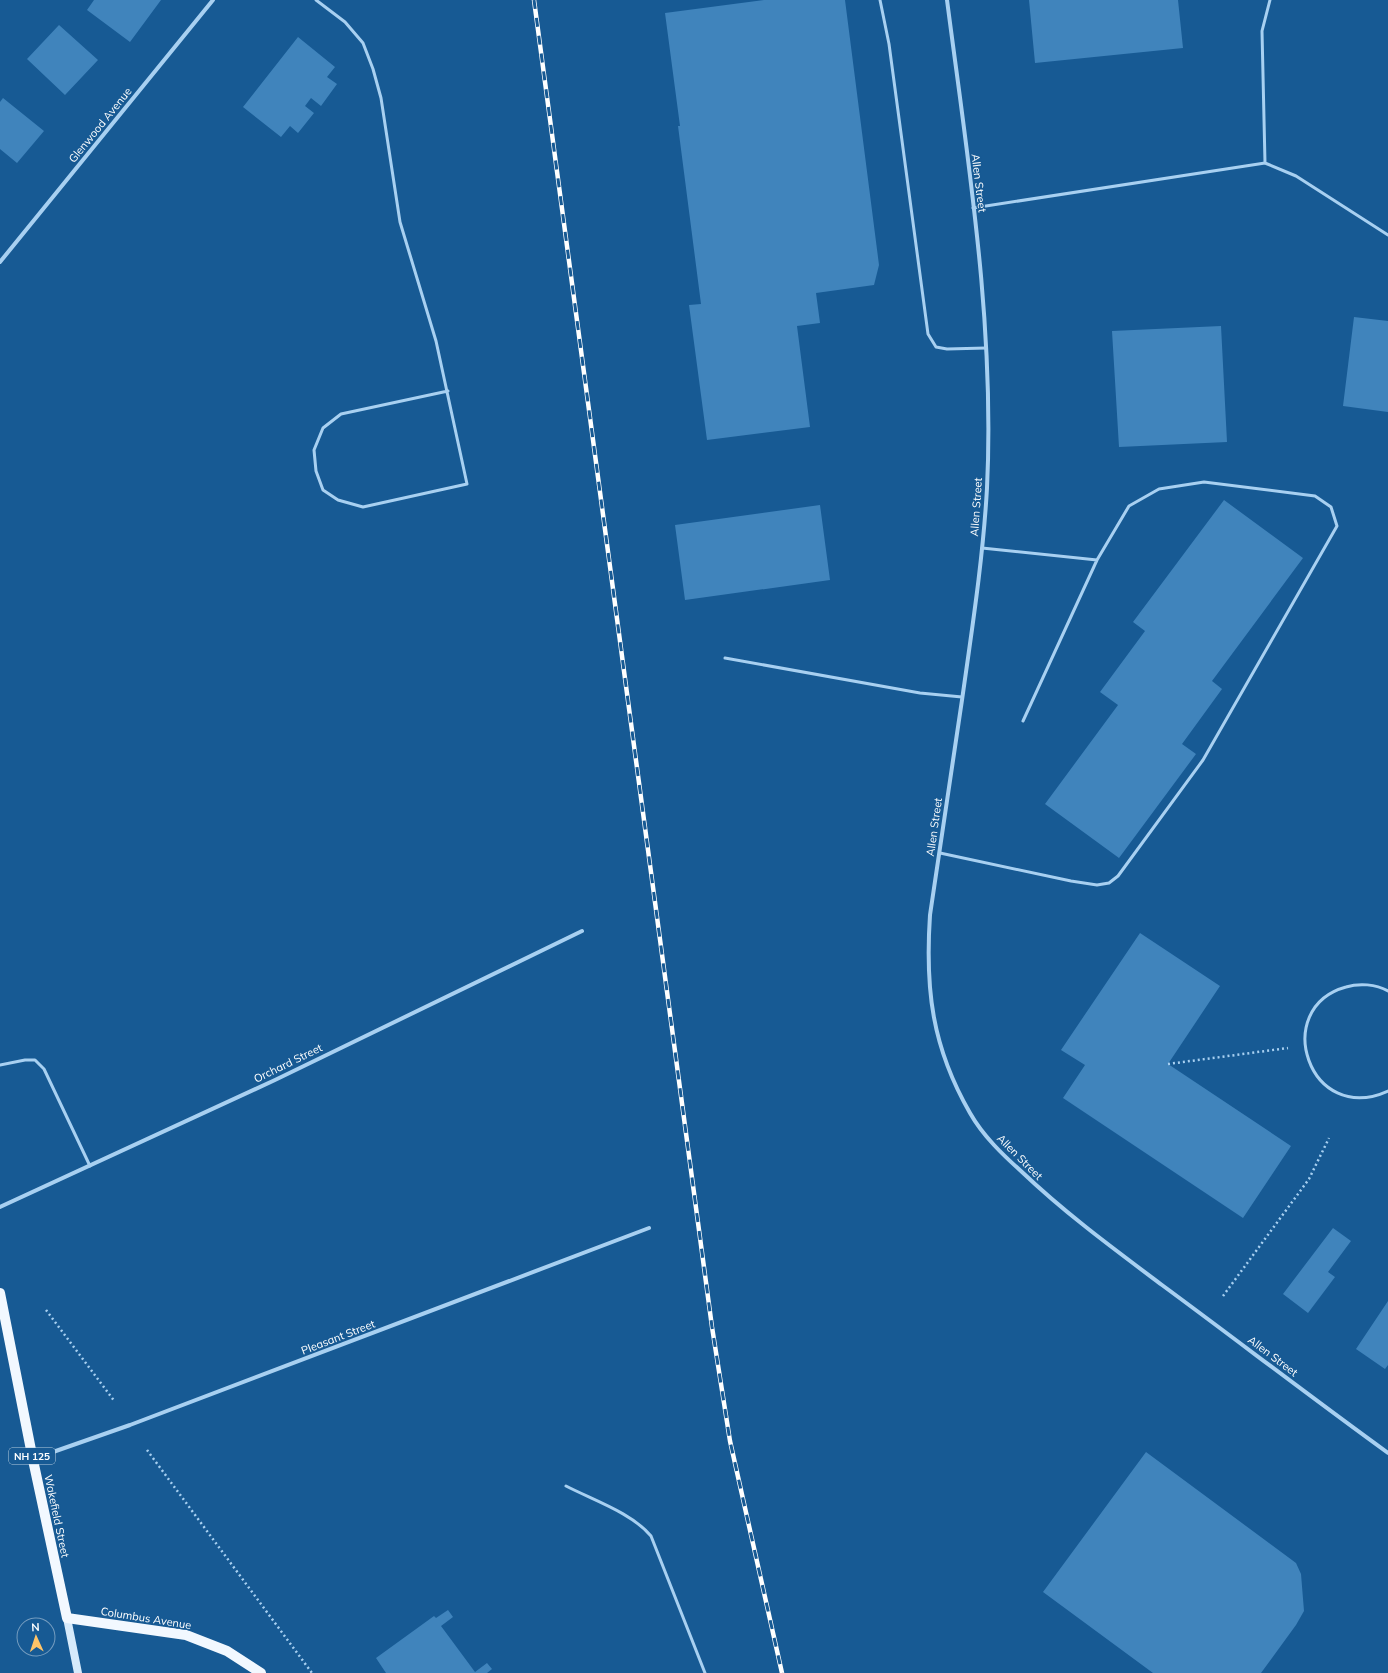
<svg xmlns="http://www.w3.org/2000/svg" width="1388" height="1673" viewBox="0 0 1388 1673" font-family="Mulish,sans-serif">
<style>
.building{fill:#4084bc}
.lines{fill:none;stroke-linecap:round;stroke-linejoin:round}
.path{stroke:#a8d0f1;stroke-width:2.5;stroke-dasharray:2 3;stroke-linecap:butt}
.lane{stroke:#a8d0f1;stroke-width:3}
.street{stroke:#a8d0f1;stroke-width:4}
.secondary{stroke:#d6eafb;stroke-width:8}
.primary{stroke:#f2f8ff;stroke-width:10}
.rail-casing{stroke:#fff;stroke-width:4.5}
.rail{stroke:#175a94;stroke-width:3;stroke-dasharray:9;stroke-linecap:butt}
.labels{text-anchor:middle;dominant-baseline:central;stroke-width:3;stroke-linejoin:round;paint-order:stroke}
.shield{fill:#175a94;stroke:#b9cedf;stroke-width:1}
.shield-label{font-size:10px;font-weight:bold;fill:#fff}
.street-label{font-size:11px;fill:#fff;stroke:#175a94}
</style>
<rect width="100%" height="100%" fill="#175a94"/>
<path class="building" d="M94 0H161L130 42 87 10Z
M764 0H845L879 265 874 285 816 293 820 323 797 326 810 427 707 440 689 305 701 304 678 126H680L665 13Z
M1029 0H1178L1183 48 1035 63Z
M59 25 98 60 65 95 27 59Z
M298 37 335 67 327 77 337 84 321 106 311 98 305 106 314 113 298 133 290 126 281 137 243 107Z
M3 98 44 131 17 163 0 149V102Z
M1354 317 1388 321V412L1343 406Z
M1221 326 1227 442 1119 447 1112 331Z
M1224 500 1303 558 1212 681 1222 689 1182 744 1196 754 1119 858 1045 804 1118 705 1100 692 1145 631 1133 622Z
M820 505 830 580 685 600 675 525Z
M1140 933 1220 986 1168 1064 1291 1146 1243 1218 1063 1098 1085 1065 1061 1050Z
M1333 1228 1351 1241 1328 1272 1335 1277 1308 1313 1283 1294Z
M1388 1301V1365L1385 1369 1356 1349Z
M1146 1452 1296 1563 1301 1574 1304 1611 1296 1625 1261 1673H1153L1043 1592Z
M448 1610 453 1617 441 1626 475 1672 487 1663 492 1669 487 1673H386L376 1658 434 1616 436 1618Z"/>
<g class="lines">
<path class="path" d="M1168 1064 1288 1048
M1223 1296 1309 1179 1329 1138
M46 1310 115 1402
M147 1450 312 1673"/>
<path class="lane" d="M316 0 345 22 363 43 373 69 381 98 400 222 436 341 467 484 363 507 338 500 323 490 316 471 314 450 323 428 341 414 448 391
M880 0 889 44 928 334 936 347 947 349 986 348
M1265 163 1262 31 1270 0
M973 208 1265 163 1296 176 1388 235
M725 658 920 693 962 697
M1023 721 1097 560
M940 853 1071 881 1097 885 1109 883 1118 876 1203 760 1337 526 1331 507 1315 496 1204 482 1159 489 1129 506 1097 560 982 548
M1388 991C1376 984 1359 983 1346 987 1270 1008 1309 1127 1388 1091
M0 1065 25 1060H35L44 1069 90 1166
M566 1486C593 1500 632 1513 651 1536L705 1673"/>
<path class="street" d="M947 0C968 162 995 325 987 488 983 559 972 629 962 700 951 771 941 843 930 915 925 989 932 1047 970 1113 983 1136 1003 1155 1022 1172 1065 1213 1114 1249 1162 1285 1238 1341 1312 1398 1388 1453
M0 262 213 0
M0 1207 275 1080 582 931
M33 1459 130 1425 649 1228"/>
<path class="secondary" d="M67 1618 78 1673"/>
<path class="primary" d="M0 1293 33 1460 67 1618 186 1635 227 1651 261 1673"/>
<g class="rail-casing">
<path id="rail" d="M534 0 712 1327 730 1441 782 1673"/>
</g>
<use href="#rail" class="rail"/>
</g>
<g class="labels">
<rect class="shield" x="9" y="1448" width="46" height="16" rx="3"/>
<g class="shield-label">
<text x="32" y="1456">NH 125</text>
</g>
<g class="street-label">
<text transform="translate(100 125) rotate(-51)">Glenwood Avenue</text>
<text transform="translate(979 183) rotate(83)">Allen Street</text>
<text transform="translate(976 507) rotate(-86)">Allen Street</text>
<text transform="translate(934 827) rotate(-82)">Allen Street</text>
<text transform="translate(288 1063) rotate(-26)">Orchard Street</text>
<text transform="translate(1020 1157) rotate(45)">Allen Street</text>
<text transform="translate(338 1337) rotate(-21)">Pleasant Street</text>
<text transform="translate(1273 1356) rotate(37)">Allen Street</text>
<text transform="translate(57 1516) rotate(78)">Wakefield Street</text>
<text transform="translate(146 1618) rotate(9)">Columbus Avenue</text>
</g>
</g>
<g transform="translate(36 1637) rotate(357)"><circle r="19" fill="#175a94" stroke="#749cbf"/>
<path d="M0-3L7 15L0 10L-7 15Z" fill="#ffc468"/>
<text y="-6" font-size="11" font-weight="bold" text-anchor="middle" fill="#ffffff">N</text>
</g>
</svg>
